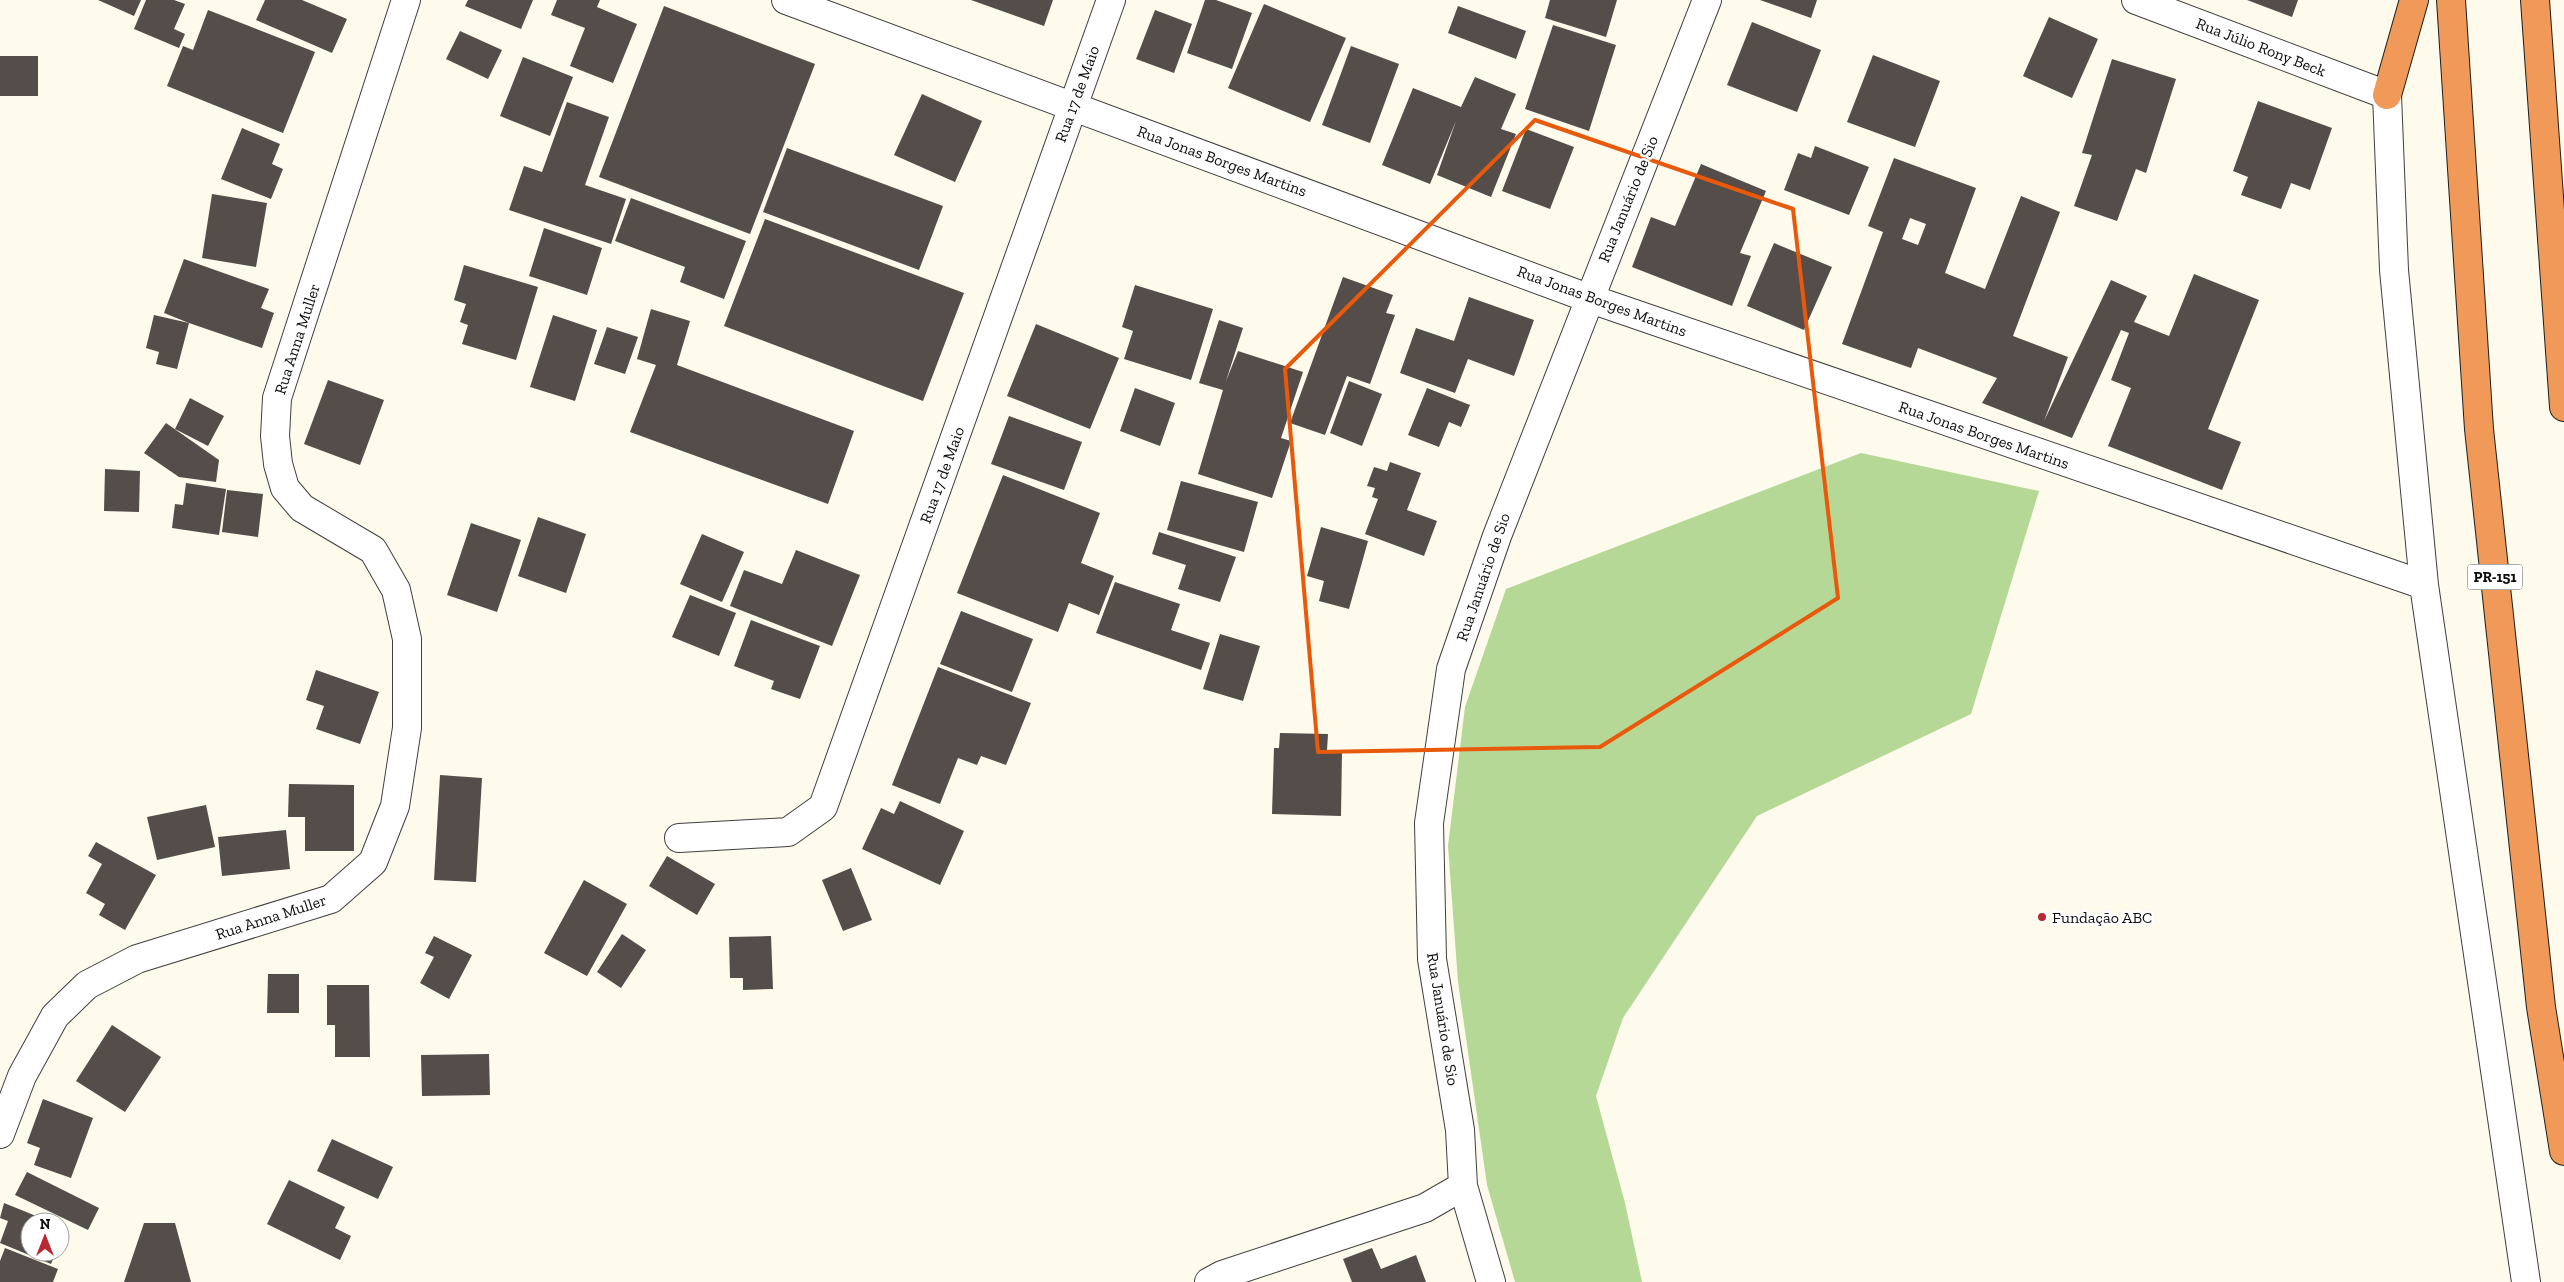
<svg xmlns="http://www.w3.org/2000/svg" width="2564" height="1282" viewBox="0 0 2564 1282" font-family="'Zilla Slab',serif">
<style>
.forest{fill:#b6d897}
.building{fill:#544d49;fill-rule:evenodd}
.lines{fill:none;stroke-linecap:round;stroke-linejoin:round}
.minor-casing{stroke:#3f3f3f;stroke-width:30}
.motorway-casing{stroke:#1d1d1d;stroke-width:30}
.minor{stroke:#fff;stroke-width:28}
.motorway{stroke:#f09958;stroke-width:28}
.marked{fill:none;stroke:#e8590c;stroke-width:4;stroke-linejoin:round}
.poi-dot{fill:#b82934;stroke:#fff;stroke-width:2}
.labels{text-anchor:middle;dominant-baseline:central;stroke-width:5;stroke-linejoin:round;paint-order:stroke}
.shield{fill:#fff;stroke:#555;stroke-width:1}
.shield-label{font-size:15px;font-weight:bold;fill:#0c0c0c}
.street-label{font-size:16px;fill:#0c0c0c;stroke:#fff}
.poi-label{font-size:16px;fill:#0c0c0c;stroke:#fff;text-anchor:start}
</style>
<rect width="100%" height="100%" fill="#fefaec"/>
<path class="forest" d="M1861 453 2039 491 1971 714 1757 816 1623 1018 1596 1096 1625 1203 1642 1282H1515L1487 1185 1458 982 1448 846 1465 707 1506 589Z"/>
<path class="building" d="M98 0H141L134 16Z
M146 0H174L185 4 174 29 185 34 179 48 134 29Z
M265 0H302L347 19 332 53 256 20Z
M468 0H533L521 29 465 6Z
M557 0H600L597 7 637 24 613 83 570 66 585 28 551 15Z
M971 0H1053L1044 26Z
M1205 0H1216L1252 13 1232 69 1187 53Z
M1550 0H1617L1606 37 1545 18Z
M1760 0H1817L1811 18Z
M2247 0H2298L2292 17Z
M1264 4 1346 38 1310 122 1228 88Z
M664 6 815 64 750 234 599 177Z
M1458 6 1526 31 1516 59 1448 33Z
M208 10 315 52 283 133 167 86 183 46 193 50Z
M1155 10 1192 24 1174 73 1136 59Z
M2049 17 2098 39 2072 98 2023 76Z
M1752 22 1821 50 1797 112 1727 85Z
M1553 25 1616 45 1589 131 1525 109Z
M460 31 502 50 488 79 446 59Z
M1351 46 1399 64 1370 143 1322 125Z
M1873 55 1940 81 1915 147 1847 122Z
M0 56H38V96H0Z
M523 57 573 77 550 136 500 116Z
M2112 59 2176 79 2146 173 2136 169 2117 221 2074 206 2092 155 2082 153Z
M1475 77 1516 94 1501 129 1516 134 1491 197 1437 175 1456 121 1430 184 1382 165 1413 88 1461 107Z
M922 94 982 121 955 182 894 155Z
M2258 101 2332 128 2310 190 2291 183 2281 209 2241 195 2248 177 2233 171Z
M567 102 609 117 585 185 626 199 611 244 509 210 524 166 542 172Z
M242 128 280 144 272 164 283 169 271 199 221 179Z
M1526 129 1574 147 1550 209 1502 191Z
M1815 146 1869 167 1849 215 1784 190 1798 153 1811 158Z
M787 148 943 206 919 270 763 212Z
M1894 158 1976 188 1945 273 1985 289 2021 196 2060 212 2013 336 2068 357 2044 421 2111 280 2147 296 2134 322 2169 336 2194 274 2259 300 2208 429 2241 442 2222 490 2108 446 2131 388 2111 380 2129 333 2121 330 2072 438 1982 403 1997 378 1918 348 1911 368 1842 344 1883 232 1868 226ZM1910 218 1926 224 1918 245 1902 239Z
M1701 164 1766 191 1740 253 1751 256 1732 306 1632 267 1651 217 1675 226Z
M212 194 267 203 256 267 202 258Z
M631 198 746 241 724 299 680 282 685 267 615 241Z
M765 219 964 293 923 401 724 326Z
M544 228 602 248 587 295 529 276Z
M1774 243 1832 267 1804 330 1747 306Z
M184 259 269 289 261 308 274 313 262 348 189 323 177 369 156 364 159 352 146 348 154 315 189 323 164 313Z
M464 265 538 287 516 360 462 344 468 325 460 322 466 304 454 300Z
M1343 277 1393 295 1386 313 1395 315 1370 384 1347 376 1325 435 1290 423Z
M1135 285 1213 309 1191 380 1124 359 1133 331 1122 327Z
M1469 297 1534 320 1514 376 1468 359 1455 393 1400 373 1416 328 1454 341Z
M651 309 690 321 677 365 854 431 828 504 630 432 656 365 637 359Z
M553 315 597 330 575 401 530 387Z
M1219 320 1243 328 1226 381 1238 351 1303 372 1281 438 1291 441 1272 498 1198 474 1223 390 1199 383Z
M1036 324 1119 358 1090 429 1007 396Z
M607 327 638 337 625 374 594 364Z
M328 380 384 400 360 465 304 444Z
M1349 381 1382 394 1362 446 1330 433Z
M1135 388 1175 403 1160 446 1120 431Z
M1427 388 1470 405 1461 427 1449 422 1439 447 1408 435Z
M190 398 224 416 208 446 175 429Z
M1009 416 1082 442 1064 490 991 464Z
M166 423 219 460 216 482 179 477 144 453Z
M1390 462 1421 473 1407 510 1437 521 1424 556 1365 534 1378 499 1372 497 1375 488 1367 486 1374 467 1387 471Z
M105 469 140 471 139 512 104 511Z
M1003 475 1100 513 1081 563 1114 576 1099 615 1069 603 1058 632 957 593Z
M1181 481 1258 502 1244 552 1167 530Z
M186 483 226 489 219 535 172 528 175 504 183 505Z
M227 490 263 494 258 537 222 532Z
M538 517 586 534 566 593 518 576Z
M471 523 521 540 497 612 447 595Z
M1321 527 1368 541 1349 609 1319 601 1324 581 1307 576Z
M1159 532 1236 557 1220 602 1178 589 1186 565 1152 554Z
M702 534 744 552 722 602 680 584Z
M796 550 860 575 832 646 730 606 744 570 782 584Z
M1115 582 1180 604 1171 630 1210 643 1201 670 1096 633Z
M690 595 736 613 719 656 672 637Z
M961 611 1033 639 1012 692 940 664Z
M751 620 820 646 800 699 771 689 774 681 734 666Z
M1220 634 1260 646 1243 701 1203 689Z
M938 667 1031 703 1006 765 981 756 977 765 958 758 940 804 892 785Z
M316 670 379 692 360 744 316 729 324 706 306 700Z
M1280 733 1328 734 1327 750 1342 751 1341 816 1272 814 1274 748H1279Z
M440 775 482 778 476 882 434 880Z
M289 784 354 785V851H305V817H288Z
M900 801 964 831 940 885 862 849 881 808 894 814Z
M206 805 215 847 157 860 147 817Z
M286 830 290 869 222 876 218 837Z
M96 842 156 875 125 930 99 915 105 904 86 893 102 864 88 856Z
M667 856 715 884 697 915 649 886Z
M851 868 872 920 843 931 822 880Z
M584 880 627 904 587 976 544 953Z
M622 934 646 950 621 988 597 972Z
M434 936 472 955 449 999 420 983 434 957 425 953Z
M771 936 773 989 743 990V978H730L729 937Z
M268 974H299V1013H267Z
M327 985H369L370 1057H335V1025H327Z
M112 1025 161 1057 125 1112 76 1081Z
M489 1054 490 1095 422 1096 421 1055Z
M43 1099 93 1118 71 1178 34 1165 40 1148 27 1143Z
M332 1139 393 1167 378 1199 317 1171Z
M27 1172 99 1208 88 1230 15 1195Z
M289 1180 345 1207 335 1228 351 1236 340 1260 267 1224Z
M4 1203 51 1222H30V1252H56L51 1264 0 1243 8 1221 0 1218Z
M144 1223H175L191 1282H124Z
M5 1248 58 1269 53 1282H0V1261Z
M1372 1248 1381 1269 1416 1255 1426 1282H1352L1343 1259Z"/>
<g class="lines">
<g class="minor-casing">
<path id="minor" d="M786 0 1588 298 2424 585
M2136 0 2387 95 2394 270 2424 585 2526 1282
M679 838 788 832 823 807 1111 0
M0 1134 22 1076 55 1016 87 985 137 959 331 899 373 862 395 806 407 728V639L396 590 373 550 302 508 285 488 278 464 275 436 277 398 406 0
M1209 1282 1222 1275 1425 1208 1463 1186
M1491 1282 1463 1186 1460 1130 1432 959 1429 823 1451 669 1497 536 1707 0"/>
</g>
<g class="motorway-casing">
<path id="motorway" d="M2451 0 2479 429 2541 1007 2564 1151
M2535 0 2564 407
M2387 95 2414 0"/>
</g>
<use href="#minor" class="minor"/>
<use href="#motorway" class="motorway"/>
</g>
<path class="marked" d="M1535 120 1793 209 1838 598 1600 747 1318 752 1285 369Z"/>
<circle class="poi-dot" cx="2042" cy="917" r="5"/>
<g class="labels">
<rect class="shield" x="2467.5" y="564.5" width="55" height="25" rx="4"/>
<g class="shield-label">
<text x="2495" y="577">PR-151</text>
</g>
<g class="street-label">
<text transform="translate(2261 47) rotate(21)">Rua Júlio Rony Beck</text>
<text transform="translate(1077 94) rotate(-70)">Rua 17 de Maio</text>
<text transform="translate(1222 161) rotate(20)">Rua Jonas Borges Martins</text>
<text transform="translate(1628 199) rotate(-68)">Rua Januário de Sio</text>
<text transform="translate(1602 301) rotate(20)">Rua Jonas Borges Martins</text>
<text transform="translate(297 339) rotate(-72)">Rua Anna Muller</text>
<text transform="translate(1984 435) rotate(19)">Rua Jonas Borges Martins</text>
<text transform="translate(942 475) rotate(-70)">Rua 17 de Maio</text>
<text transform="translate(1483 577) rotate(-71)">Rua Januário de Sio</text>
<text transform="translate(271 917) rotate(-18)">Rua Anna Muller</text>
<text transform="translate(1443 1019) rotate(81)">Rua Januário de Sio</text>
</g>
<g class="poi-label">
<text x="2052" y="917">Fundação ABC</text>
</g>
</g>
<g transform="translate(45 1237)"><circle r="24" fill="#ffffff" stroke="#9e9e9e"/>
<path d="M0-4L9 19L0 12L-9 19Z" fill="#b82934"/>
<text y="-8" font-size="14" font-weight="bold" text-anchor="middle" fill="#0c0c0c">N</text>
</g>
</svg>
